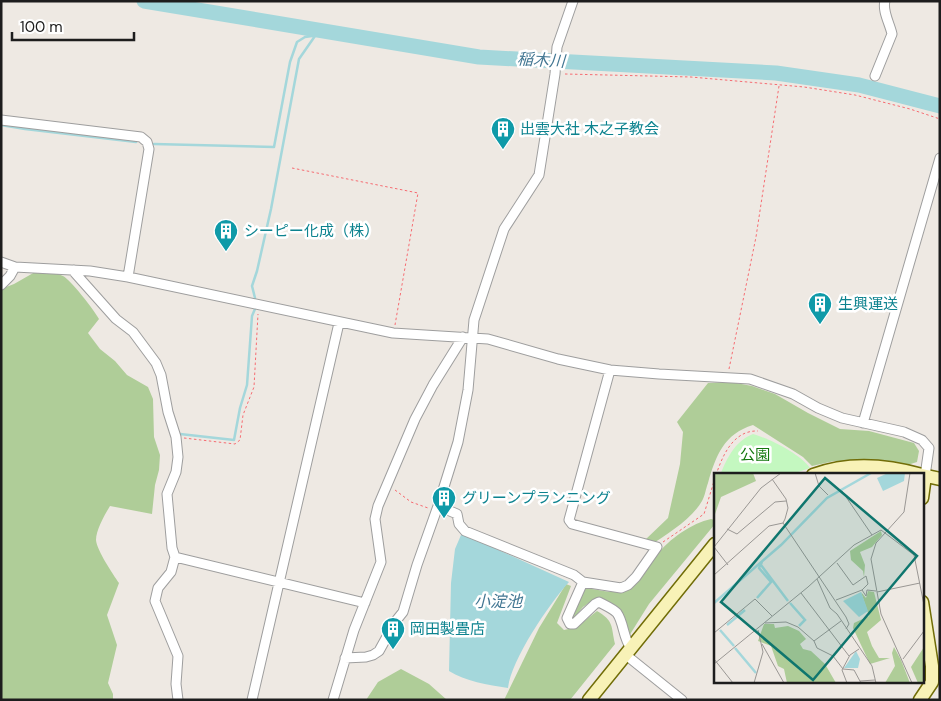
<svg xmlns="http://www.w3.org/2000/svg" width="941" height="701" viewBox="0 0 941 701" font-family="'DM Sans','Noto Sans JP',sans-serif">
<style>
.forest{fill:#afcd98}
.park{fill:#c4f8c0}
.water{fill:#a4d7db}
.lines{fill:none;stroke-linecap:round;stroke-linejoin:round}
.stream{stroke:#a4d7db;stroke-width:2.5}
.river{stroke:#a4d7db;stroke-width:15}
.street-casing{stroke:#9e9e9e;stroke-width:11}
.secondary-casing{stroke:#716d07;stroke-width:15}
.path{stroke:#f66c72;stroke-width:1;stroke-dasharray:2.5 2.5;stroke-linecap:butt}
.street{stroke:#fff;stroke-width:9}
.secondary{stroke:#f8f2b7;stroke-width:12}
.labels{text-anchor:middle;dominant-baseline:central;stroke-width:5;stroke-linejoin:round;paint-order:stroke}
.culture-label{font-size:15px;fill:#0d838f;stroke:#fff;text-anchor:start}
.park-label{font-size:15px;fill:#14780e;stroke:#fff}
.water-label{font-size:16px;font-style:italic;fill:#437793;stroke:#fff}
.inset-river{fill:none;stroke:#a4d7db;stroke-width:2.5}
.inset-road{fill:none;stroke:#9a9794;stroke-width:1}
.view{fill:#0f766e;fill-opacity:0.15;stroke:#0f766e;stroke-width:2.5}
.inset-edge{fill:none;stroke:#1d1d1d;stroke-width:2.5}
</style>
<rect width="100%" height="100%" fill="#eee9e3"/>
<path class="forest" d="M35 272C44 272 54 271 63 276 71 280 94 310 99 319L88 333 100 349 115 361 127 375 148 387 153 399 154 437 160 455 159 470 155 485 152 514 110 506C105 514 96 530 96 540 97 551 113 574 119 583L107 615 117 645 108 683 113 694V700H1V289L14 284Z
M731 382 752 386 775 394 808 413 840 429 869 431 914 443 919 451 917 462 901 467 871 463 834 461 812 466 803 457 753 425C724 434 716 455 708 483 706 488 705 496 702 501 692 519 666 535 649 546L645 540 668 518 680 464 683 432 677 422 708 383Z
M711 519 715 520V524L649 604 629 636C621 611 622 608 596 598L583 607 572 620 571 616 585 588C596 589 612 594 623 591 639 588 648 566 657 555 669 539 692 523 711 519Z
M566 584 571 586 557 623 564 630 577 627 597 611C614 621 611 626 615 644L570 700H504L539 628Z
M401 669 429 684 447 700H366L378 682Z"/>
<path class="park" d="M753 434C770 439 800 454 810 468L789 475H720C727 458 735 441 753 434Z"/>
<path class="water" d="M461 535 468 536 569 582C549 604 511 660 508 688 488 685 465 681 449 671L451 583 455 549Z"/>
<g class="lines">
<path class="stream" d="M1 125 25 129 136 142
M154 144 274 147 290 62 297 42 305 37 333 33
M255 298 252 286 257 271 271 209 299 59 315 36
M180 434 234 440 240 408 247 385 252 316 255 309"/>
<path class="river" d="M144 1 479 57 776 73 859 85 940 106"/>
<g class="street-casing">
<path id="street" d="M875 76 892 34C890 24 882 11 885 1
M1 120 141 137 147 142 149 149 128 277
M1 262 15 267 90 271 128 277 393 333 488 339 558 359 610 370 659 374 750 379 793 394 818 408 842 418 904 432 922 440 929 448 925 476
M74 270 75 273 116 319 133 332 156 363 161 375 168 412 176 437 178 457 176 472 167 494 172 548 175 557 171 572 158 588 155 601 178 656 176 684 178 700
M1 285 10 276 15 267
M863 423 940 158
M438 506 457 514 459 524 465 531 574 575 583 582 621 588 628 585 636 577 657 547 572 524 569 520 610 370
M175 557 365 603
M583 582 567 618 570 624H574L595 604 599 602C604 605 612 608 617 613 624 623 623 638 631 648
M626 655 682 700
M345 658 366 657 373 655 379 651 395 622 403 612 417 565 438 506 458 442 468 390 474 320 504 229 539 175 555 74 557 47 573 1
M252 700 339 323
M333 700 354 630 381 562 375 519 378 506 415 419 433 385 463 337"/>
</g>
<g class="secondary-casing">
<path id="secondary" d="M813 475C848 462 887 465 922 475
M922 475 940 479
M922 498 925 476
M589 700 715 544
M920 700 932 682V666L922 602"/>
</g>
<path class="path" d="M565 74 691 77 804 87 855 95 910 109 940 119
M292 168 418 193 395 325
M729 369 756 237 779 86
M184 438 235 444 240 440 243 415 254 387 258 314
M716 475C723 454 734 430 758 431
M395 490 411 502 428 508
M663 542 704 514 715 478"/>
<use href="#street" class="street"/>
<use href="#secondary" class="secondary"/>
</g>
<defs>
<g id="building-pin" transform="scale(1.25)"><path d="M0 17L-7.5 6A9.5 9.5 0 1 1 7.5 6Z" fill="#0f9aa8" stroke="#fff"/><path d="M-4-6H4V6H1V3H-1V6H-4ZM-2.5-4.3h1.7v1.8h-1.7ZM.8-4.3h1.7v1.8H.8ZM-2.5-1h1.7V.8h-1.7ZM.8-1h1.7V.8H.8Z" fill="#fff"/></g>
</defs>
<g fill-rule="evenodd">
<use href="#building-pin" x="503" y="129"/>
<use href="#building-pin" x="226" y="231"/>
<use href="#building-pin" x="820" y="304"/>
<use href="#building-pin" x="444" y="498"/>
<use href="#building-pin" x="393" y="629"/>
</g>
<g class="labels">
<g class="culture-label">
<text x="520" y="129">出雲大社 木之子教会</text>
<text x="244" y="231">シーピー化成（株）</text>
<text x="838" y="304">生興運送</text>
<text x="462" y="498">グリーンプランニング</text>
<text x="410" y="629">岡田製畳店</text>
</g>
<g class="park-label">
<text x="755" y="455">公園</text>
</g>
<g class="water-label">
<text transform="translate(541 60) rotate(3)">稲木川</text>
<text x="498" y="601">小淀池</text>
</g>
</g>
<g transform="translate(714 473)">
<rect width="210" height="210" fill="#eee9e3"/>
<path d="M0 0H39L42 8 7 24 0 44ZM167 58 168 62 158 74 146 79 151 92 150 104 149 98 137 87 136 78ZM154 118 160 119 167 147 153 159 158 173 165 185H176L156 191 139 155 140 150 155 143 147 119 152 125ZM50 151H60L61 155 74 153 85 158 92 166 86 171 89 176 97 178 111 191 122 210H73L70 196 64 193 57 173 44 168ZM180 174 187 187 196 210H171L181 193 178 180ZM210 174V210H204L197 194Z" fill="#afcd98"/>
<path d="M174 0H191L190 8 169 18 163 5ZM147 119 154 138 145 144 129 128ZM142 178 146 186 144 195H130Z" fill="#a4d7db"/>
<path class="inset-river" d="M47 92 74 128M43 125 57 109 45 95 48 89M0 130 67 72 113 25 157 0M76 130 91 147 85 153M13 152 31 137M6 157 20 173M21 175 42 200"/>
<path class="inset-road" d="M101 0 105 13 114 22M196 0 190 39 162 70 157 86 167 141 198 210M128 18 158 62M69 50 132 144 135 151 132 156M13 56 23 61 61 29 72 28M0 74 14 92M0 74 47 15 67 0M0 102 55 53 69 50 71 46 74 35 72 26 58 6M103 106 116 135 123 141 158 193 162 210M148 117 152 123 153 117 162 118M163 119 206 110M87 120 135 183M122 127 148 117 154 111 152 103 139 112 123 90M51 150 72 149 84 154 100 168 103 175 119 183 129 196 140 197 147 210M0 160 41 126 58 143M100 168 127 148M48 171 70 210M0 186 19 210M189 186 210 158M0 191 94 114 140 72 167 57 200 82 210 132M146 208 161 207M40 210 49 179 44 157M133 210 128 197 136 182 145 176"/>
<path class="view" d="M111 5 203 83 99 207 7 129Z"/>
<rect width="210" height="210" class="inset-edge"/>
</g>
<rect width="941" height="701" fill="none" stroke="#1d1d1d" stroke-width="5"/>
<path d="M12 32v8h122v-8" fill="none" stroke="#1d1d1d" stroke-width="2.5"/>
<text x="20" y="32" font-size="15" fill="#1d1d1d" stroke="#ffffff" stroke-width="4" paint-order="stroke">100 m</text>
</svg>
